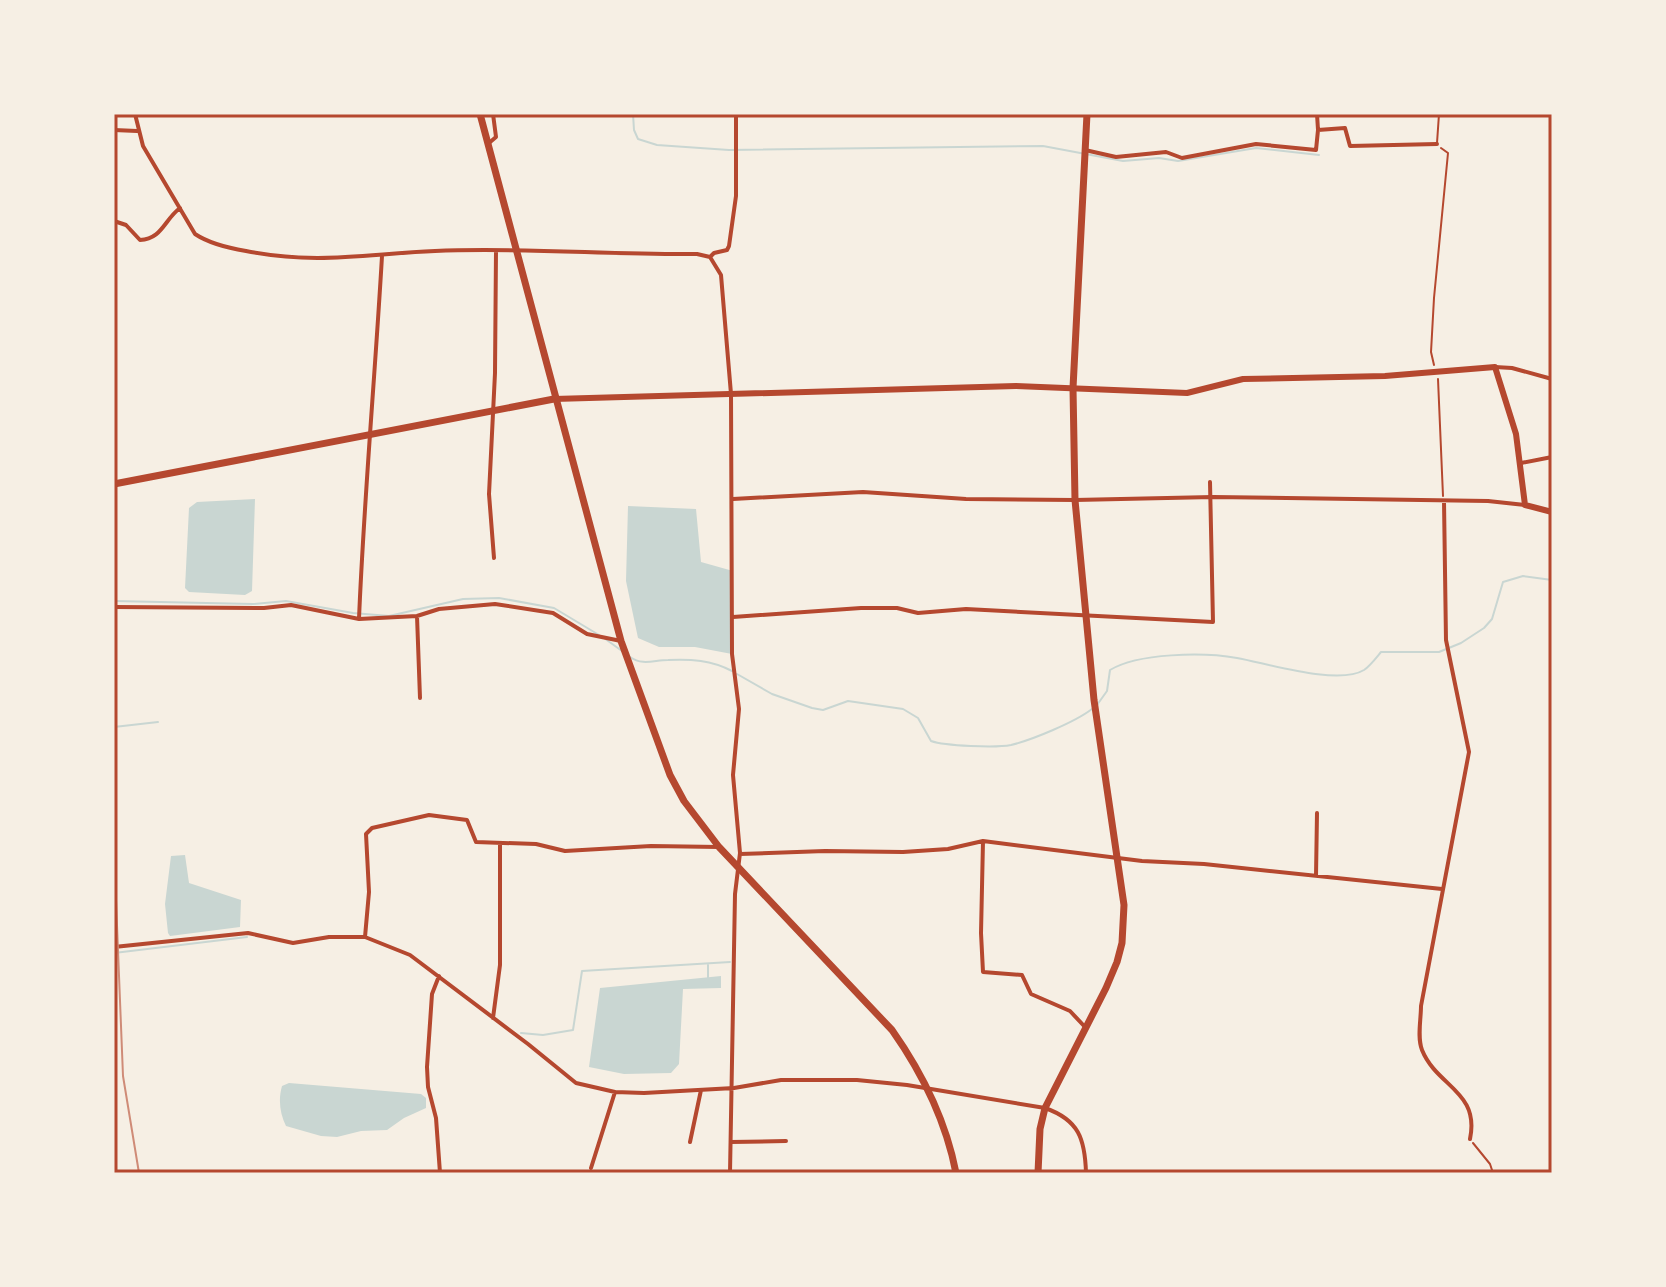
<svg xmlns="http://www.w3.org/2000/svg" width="1666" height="1287" viewBox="0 0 1666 1287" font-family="Barlow,sans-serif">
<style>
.water{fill:#c9d6d2}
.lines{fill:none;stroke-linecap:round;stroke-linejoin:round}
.stream{stroke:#c9d6d2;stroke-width:2}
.path{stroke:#b5482f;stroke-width:2}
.service{stroke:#b5482f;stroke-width:2}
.minor{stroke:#b5482f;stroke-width:4}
.secondary{stroke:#b5482f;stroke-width:6}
.primary{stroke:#b5482f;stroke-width:7}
.trunk{stroke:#b5482f;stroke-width:7}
.rail{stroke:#cf8b77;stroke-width:2}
.neatline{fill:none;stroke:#b5482f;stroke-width:3}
</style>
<rect width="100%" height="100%" fill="#f6efe4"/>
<path class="water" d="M255 499 252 591 245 595 189 592 185 588 189 508 197 502Z
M628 506 696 509 701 562 733 571 732 654 695 647H659L638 638 626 581Z
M185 855 189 883 241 900 240 927 170 936 168 933 165 904 171 856Z
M721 976V988L683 989 679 1064 671 1073 624 1074 589 1067 600 988Z
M289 1083 421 1094 426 1098V1108L404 1118 387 1130 361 1131 337 1137 321 1136 286 1126C280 1114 278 1100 282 1086Z"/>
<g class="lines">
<path class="stream" d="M633 114 634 130 638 139 657 145 729 150 1043 146 1123 161 1159 158 1178 161 1256 148 1319 155
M114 601 253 604 286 601 353 613 389 616 463 599 499 598 554 608 599 635
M604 638 622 651
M630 657C643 666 654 660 668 660 691 659 711 660 732 671
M737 674 772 694 812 708 823 710 848 701 903 709 918 718 931 741C945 746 996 748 1011 745 1032 740 1075 722 1092 709
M1097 705 1107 691 1110 670C1138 653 1203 652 1237 658 1266 663 1338 686 1364 670 1370 666 1376 658 1381 652H1439L1461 643 1484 628 1492 619 1503 582 1523 576 1552 580
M114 727 158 722
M114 953 247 937
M708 978V964
M521 1033 543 1035 573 1030 582 971 730 962"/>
<path class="path" d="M1434 365 1431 352 1434 298 1448 153 1441 148
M1438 379 1443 496
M1473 1143 1490 1164 1493 1173"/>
<path class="service" d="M1437 143 1439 114"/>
<path class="minor" d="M135 114 143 146 195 234C210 244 228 248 246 251 318 265 365 254 435 251 522 247 610 255 697 254L710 257
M1317 114 1318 130
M114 130 137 131
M489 143 496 137 493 114
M1085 150 1116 157 1166 152 1182 158 1256 144 1316 150 1318 130 1345 128 1350 146 1437 144
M114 221 126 225 140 240C162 239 164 220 180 208
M1495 367 1512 368 1552 379
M1521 463 1552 457
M733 499 863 492 966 499 1075 500 1213 497 1488 501 1525 505
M1444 501 1446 640 1469 752 1421 1006C1421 1020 1417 1037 1422 1050 1437 1087 1480 1091 1470 1139
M494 558 489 494 495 373 496 251
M114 607 264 608 291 605 359 619 417 616 439 609 495 604 553 613 587 634 621 641
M417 616 420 698
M733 617 861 608H897L918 613 966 609 1213 622 1210 482
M359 619C364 498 375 377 382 256
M983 841 981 933 983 972 1022 975 1031 994 1070 1011 1085 1027
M740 854 825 851 903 852 948 849 983 841 1142 861 1204 864 1442 889
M1316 876 1317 813
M365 937 369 892 366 834 372 828 429 815 467 820 476 842 536 844 565 851 651 846 719 847
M114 947 248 933 293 943 329 937H365L410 955 528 1044 576 1083 615 1092 644 1093 734 1088 781 1080H857L907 1085 1045 1108C1079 1120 1085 1139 1086 1173
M439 976 432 994 427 1067 428 1087 436 1118 440 1173
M493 1018 500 965V845
M690 1142 701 1090
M731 1142 786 1141
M591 1168 615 1092
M730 1173 735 894 740 853 733 775 739 709 732 654 731 394 721 275 710 257 714 253 727 250 729 246 736 196V114"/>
<path class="secondary" d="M554 399 1016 386 1187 393 1243 379 1385 376 1495 367 1516 434 1525 505 1552 512"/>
<path class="primary" d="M114 484 554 399
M1038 1173 1040 1129 1045 1108 1106 988 1117 962 1122 943 1124 905 1094 700 1075 500 1073 388 1087 114"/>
<path class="trunk" d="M480 114 621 641 670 775 684 801 719 847 892 1030C923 1074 946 1121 956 1173"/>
<path class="rail" d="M114 850 123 1076 139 1173"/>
</g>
<rect width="1666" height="1287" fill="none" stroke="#f6efe4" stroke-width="232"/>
<rect x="116" y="116" width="1434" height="1055" class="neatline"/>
</svg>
